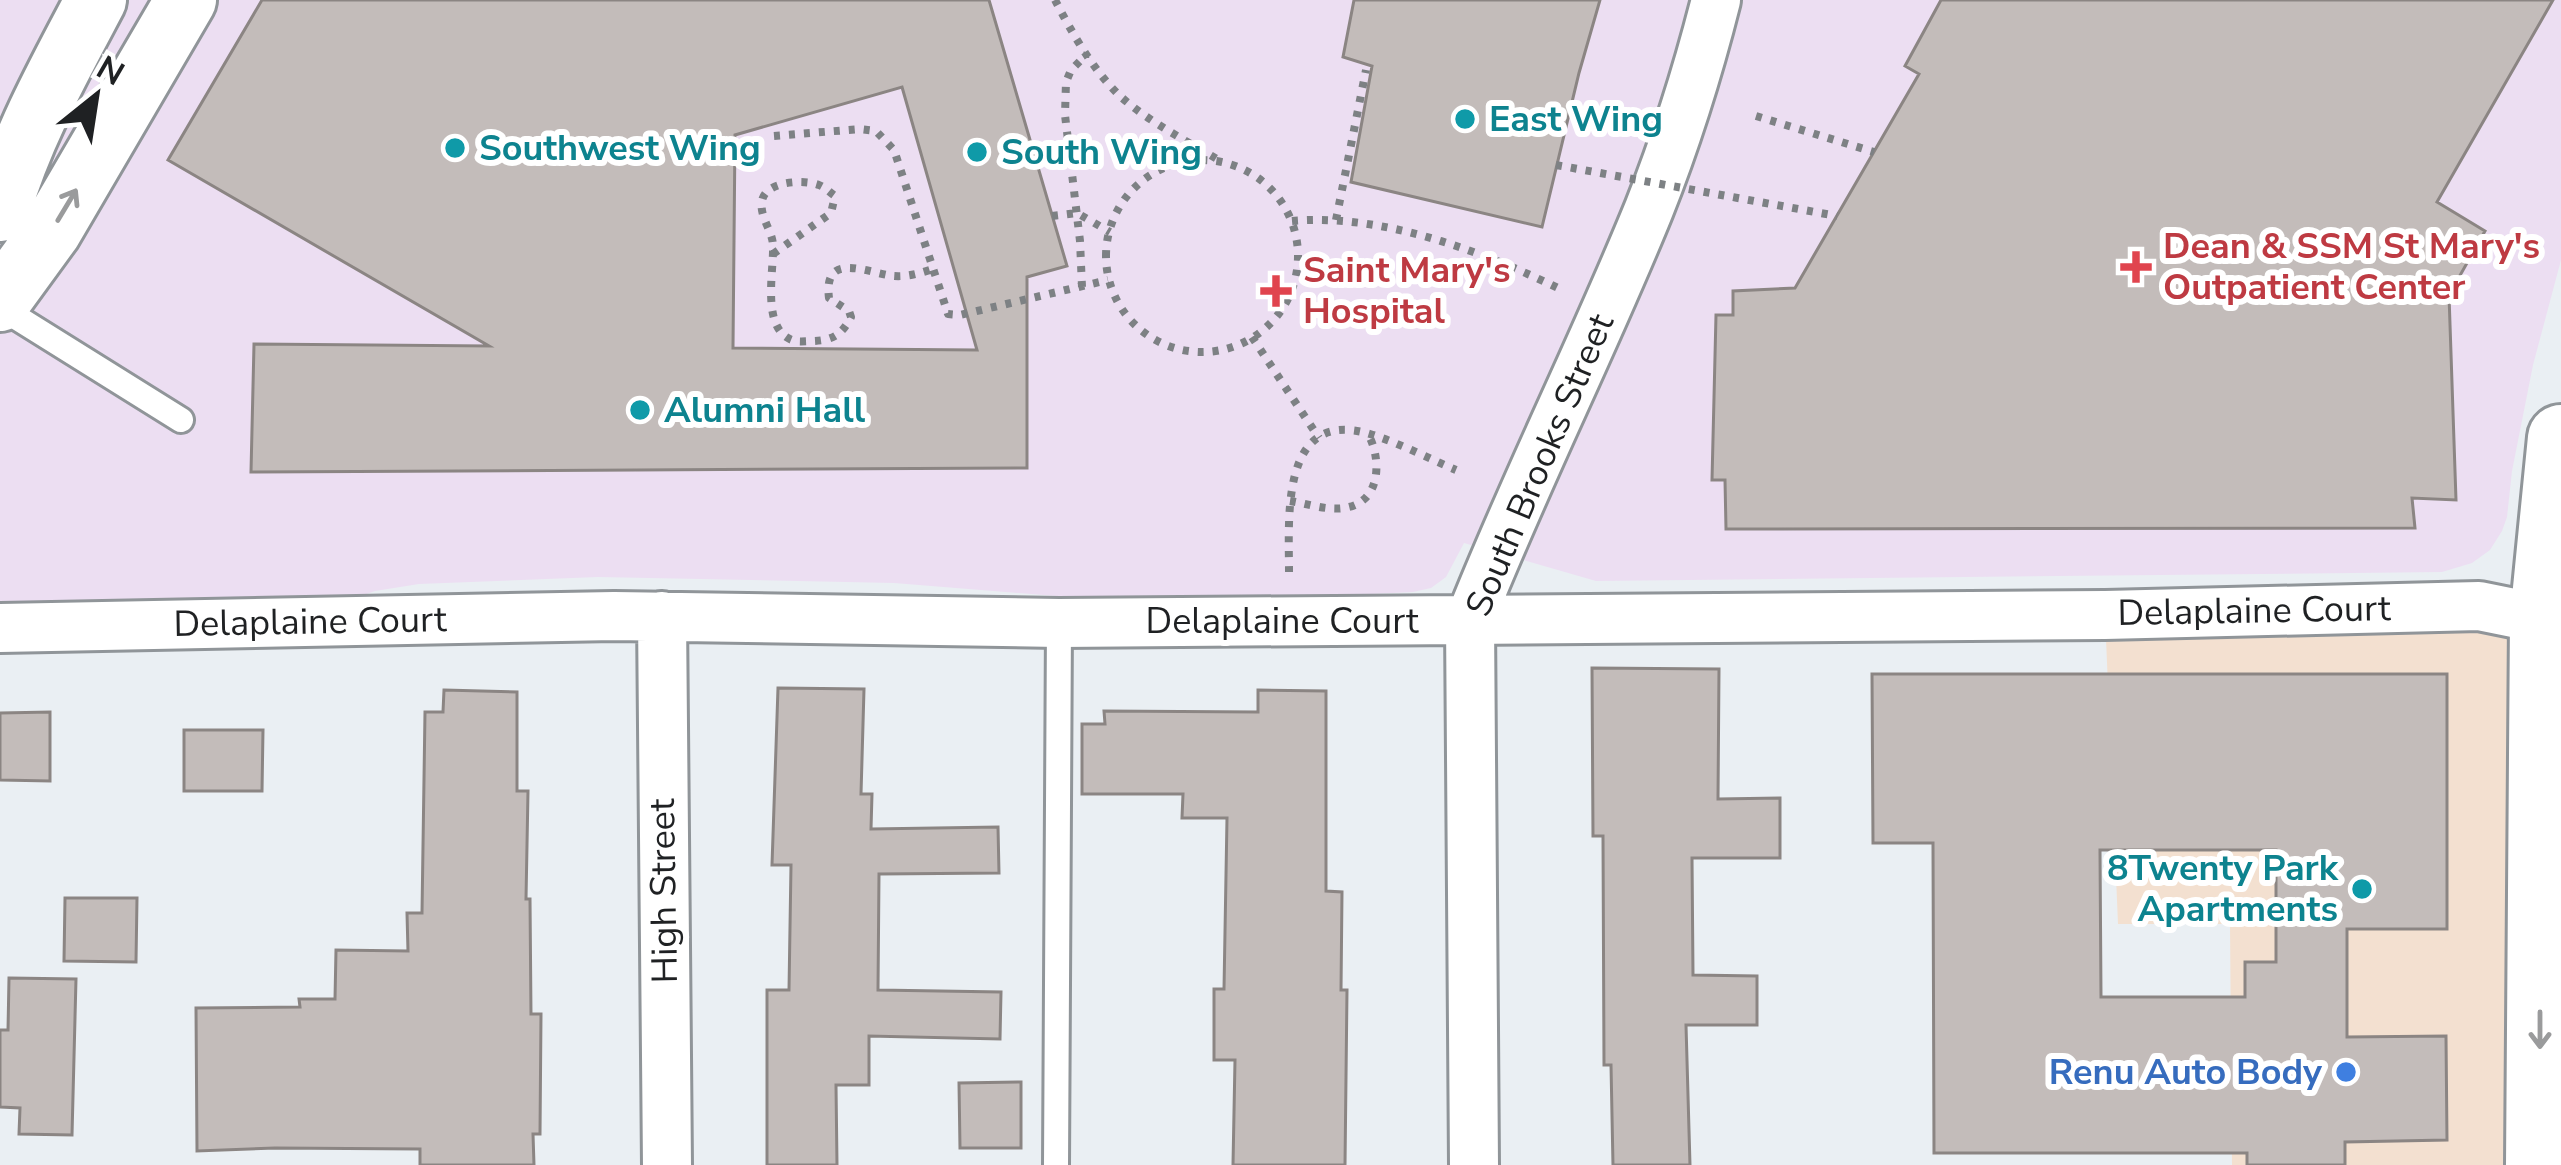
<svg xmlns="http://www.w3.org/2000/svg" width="2561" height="1165" viewBox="0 0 2561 1165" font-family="'Nunito Sans',sans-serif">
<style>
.commercial{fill:#f3e0d0}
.medical{fill:#ecdef2}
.building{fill:#c3bcba;stroke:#8b8583;stroke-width:3;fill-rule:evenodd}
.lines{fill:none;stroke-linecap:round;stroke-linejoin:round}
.service-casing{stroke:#909599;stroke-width:30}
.minor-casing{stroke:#909599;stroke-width:54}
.tertiary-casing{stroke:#909599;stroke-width:66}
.primary-casing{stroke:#909599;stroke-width:72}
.path{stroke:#7d8184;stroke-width:8;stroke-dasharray:6 9;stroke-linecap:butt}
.service{stroke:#fff;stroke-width:24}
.minor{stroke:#fff;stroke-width:48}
.tertiary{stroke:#fff;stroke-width:60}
.primary{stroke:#fff;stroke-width:66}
.path-bridge{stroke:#7d8184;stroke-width:8;stroke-dasharray:6 9;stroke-linecap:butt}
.oneway{stroke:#9a9b9c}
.culture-dot{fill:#0f9aa8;stroke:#fff;stroke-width:4.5}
.health-dot{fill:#e0444e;stroke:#fff;stroke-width:4.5}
.shop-dot{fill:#3f7fe0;stroke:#fff;stroke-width:4.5}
.labels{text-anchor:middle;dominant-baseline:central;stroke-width:12;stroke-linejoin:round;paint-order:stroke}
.culture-label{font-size:36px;font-weight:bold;fill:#0d838f;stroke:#fff;text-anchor:start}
.health-label{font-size:36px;font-weight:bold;fill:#be3a42;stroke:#fff;text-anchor:start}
.street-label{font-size:36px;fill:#1f2123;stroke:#fff}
.shop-label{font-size:36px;font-weight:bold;fill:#366cbe;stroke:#fff;text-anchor:end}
</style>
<rect width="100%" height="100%" fill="#eaeff3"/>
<path class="commercial" d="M2105 615 2543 619 2539 1165H2232L2230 924H2118Z"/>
<path class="medical" d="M0 0H2561V260L2533 365 2512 471 2507 517 2502 531 2490 550 2472 563 2442 572 1596 581 1464 543 1446 577 1431 588 1413 592 1350 595 1068 597 894 583 598 577 419 584 375 591 347 601 0 605Z"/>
<path class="building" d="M262 0H989L1067 266 1027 277V468L251 472 254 344 489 346 168 160ZM902 87 977 350 733 348 735 135Z
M1354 0H1600L1579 73 1542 227 1351 182 1372 66 1343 57Z
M1941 0H2553L2437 202 2485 231 2449 295 2456 500 2412 498 2415 528 1726 529 1725 480H1712L1716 315H1733V291L1795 288 1919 74 1905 66Z
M1592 668 1719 669 1718 799 1780 798V858H1692L1693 975 1757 976V1025H1686L1690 1165H1613L1611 1065H1604L1603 836H1593Z
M1872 674H2447V929H2347V1037L2446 1036 2447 1140 2345 1142V1165H2247V1153H1934L1933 843H1873ZM2100 850H2276V962H2245V997H2101Z
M778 688 864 689 861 794H872L871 829 998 827 999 873 879 874 878 990 1001 992 1000 1039 869 1036V1085H836L837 1165H767V990H789L791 865H772Z
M444 690 517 692V791H528L526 899H530L531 1014H541L540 1134H533L534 1165H420V1149L275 1148 197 1151 196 1008 300 1007 299 999H335L336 950 408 951 407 913H422L425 712H443Z
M1258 690 1326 691V891L1342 892 1341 990H1347L1345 1165H1233L1235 1060H1214V989H1224L1227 818H1182L1183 794H1082V724H1105L1104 711 1258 712Z
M50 712V781L0 780V713Z
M184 730H263L262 791H184Z
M65 898H137L136 962 64 961Z
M9 978 76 979 72 1135 19 1134 20 1108 0 1107V1030H8Z
M1021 1082V1148H960L959 1083Z"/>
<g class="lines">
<g class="service-casing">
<path id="service" d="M0 307 181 420
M1056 1165 1059 623"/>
</g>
<g class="minor-casing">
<path id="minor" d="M662 616 667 1165
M0 628 614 616 1059 623 2105 615 2479 606 2543 619 2561 629
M1474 1165 1470 620C1525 481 1593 347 1649 209 1676 141 1698 71 1716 0"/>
</g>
<g class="tertiary-casing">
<path id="tertiary" d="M0 211C22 136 60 68 96 0
M0 301 51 231 186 0"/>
</g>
<g class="primary-casing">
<path id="primary" d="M2539 1165 2543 619 2561 438"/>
</g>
<path class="path" d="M1055 0C1072 33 1093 70 1120 96 1149 122 1185 140 1217 159
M1756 116 1874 152
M774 136 860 129 876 131 894 150 948 314 960 315 1108 280
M1106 256a96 96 0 1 1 192 0a96 96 0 1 1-192 0Z
M1052 216 1077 213 1110 232
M1336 220 1366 70
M1292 221C1380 213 1482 251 1560 289
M773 254 831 213 835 196C829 192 825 187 819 185 804 179 765 181 762 201 759 217 773 231 773 246 774 272 760 332 795 341 801 342 808 341 814 341 834 340 842 334 851 317L849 311 829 298C823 250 867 273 894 276 908 277 920 273 933 269
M1082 287 1080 241 1065 115 1066 82 1071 70 1087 54
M1252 337 1319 438
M1290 501C1309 504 1330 512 1349 507 1382 499 1381 457 1368 434
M1289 572C1289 517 1280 407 1370 434 1399 443 1428 458 1456 470"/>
<use href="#service" class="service"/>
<use href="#minor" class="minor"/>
<use href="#tertiary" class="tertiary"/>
<use href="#primary" class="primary"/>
<path class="path-bridge" d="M1556 165 1837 216"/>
</g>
<defs><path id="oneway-shaft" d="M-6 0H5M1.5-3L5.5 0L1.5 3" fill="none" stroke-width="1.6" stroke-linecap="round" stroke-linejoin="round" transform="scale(3)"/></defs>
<g class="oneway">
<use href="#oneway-shaft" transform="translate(67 205) rotate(-59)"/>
<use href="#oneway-shaft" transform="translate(2540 1030) rotate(90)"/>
</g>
<g class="culture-dot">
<circle cx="1465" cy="119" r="12"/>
<circle cx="455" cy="148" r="12"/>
<circle cx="977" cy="152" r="12"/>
<circle cx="640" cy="410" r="12"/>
<circle cx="2362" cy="889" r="12"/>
</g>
<g class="health-dot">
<path d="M2130 249h12v12h12v12h-12v12h-12v-12h-12v-12h12z"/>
<path d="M1270 273h12v12h12v12h-12v12h-12v-12h-12v-12h12z"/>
</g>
<circle class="shop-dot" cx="2346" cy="1072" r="12"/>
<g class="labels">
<g class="culture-label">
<text x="1489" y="119">East Wing</text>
<text x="479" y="148">Southwest Wing</text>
<text x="1001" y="152">South Wing</text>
<text x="664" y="410">Alumni Hall</text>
<text x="2338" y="868" text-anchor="end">8Twenty Park<tspan x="2338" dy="41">Apartments</tspan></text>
</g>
<g class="health-label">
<text x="2163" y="246">Dean &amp; SSM St Mary's<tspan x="2163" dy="41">Outpatient Center</tspan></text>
<text x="1303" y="270">Saint Mary's<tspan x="1303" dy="41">Hospital</tspan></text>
</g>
<g class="street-label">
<text transform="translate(1540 465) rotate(-67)">South Brooks Street</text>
<text transform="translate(2254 611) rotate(-1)">Delaplaine Court</text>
<text x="1282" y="621">Delaplaine Court</text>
<text transform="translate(310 622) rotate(-1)">Delaplaine Court</text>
<text transform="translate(664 891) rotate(-91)">High Street</text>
</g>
<g class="shop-label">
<text x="2322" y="1072">Renu Auto Body</text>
</g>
</g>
<g transform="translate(96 96) rotate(30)" stroke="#ffffff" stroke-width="9" paint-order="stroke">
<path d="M0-9L21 45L0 30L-21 45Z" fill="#1f2123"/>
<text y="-18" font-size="33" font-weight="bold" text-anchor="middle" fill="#1f2123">N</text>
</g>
</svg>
